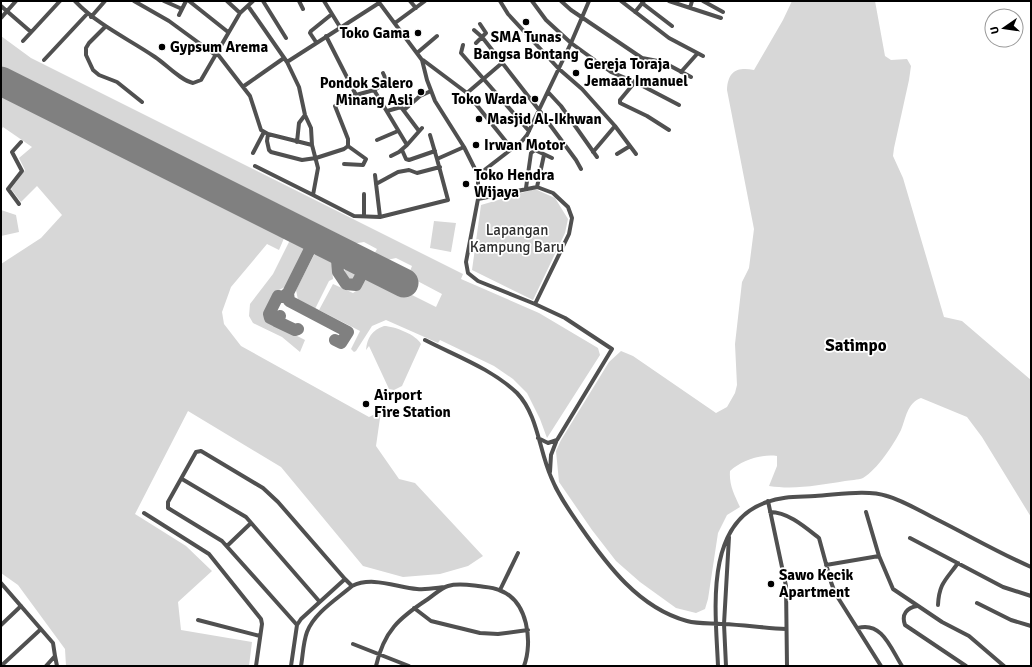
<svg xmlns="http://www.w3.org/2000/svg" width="1032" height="667" viewBox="0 0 1032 667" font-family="Signika,sans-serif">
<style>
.green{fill:#d7d7d7}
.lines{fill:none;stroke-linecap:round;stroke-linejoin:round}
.taxiway{stroke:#808080;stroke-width:12}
.runway{stroke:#808080;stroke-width:29}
.minor{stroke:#505050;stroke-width:4}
.poi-dot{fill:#000;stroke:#fff;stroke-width:1.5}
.labels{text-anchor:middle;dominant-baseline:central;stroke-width:3.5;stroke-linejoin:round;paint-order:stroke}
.poi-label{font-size:15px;font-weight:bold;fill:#000;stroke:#fff;text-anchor:start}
.park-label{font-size:15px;fill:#2e2e2e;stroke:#fff}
.quarter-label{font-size:17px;font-weight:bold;fill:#000;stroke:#fff}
</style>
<rect width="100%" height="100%" fill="#fff"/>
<path class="green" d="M792 1H875L885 56 891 60 907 59 911 66 909 80 894 148 893 156 903 178 944 317 962 321 1031 380V517L982 437 967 417 921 398C907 403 906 418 901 430 894 444 877 470 863 478 858 480 850 480 845 481 820 485 795 490 769 486L777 466V456C761 454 742 460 730 471 729 485 734 494 740 507L727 515 718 533 708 599 705 609 696 613 676 608 640 582 616 561 592 530 559 482 556 451 561 440 609 362 621 351 633 356 716 413 727 407 735 393 737 385 735 344 742 282 749 268 754 229 727 90C728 71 737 67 754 70L783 20Z
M1 36 31 58 463 274 461 279 539 313 598 348 600 355 547 438 540 419 527 393 513 379 494 366 440 340 438 343 386 320 372 326 356 351 354 352 351 349 360 331 319 310 333 284 353 293 359 289 368 273 436 307 442 294 408 276 412 266 396 258 378 262 372 258 377 249 364 242 345 245 1 73Z
M1 90 283 230 285 236 279 250 267 244 231 287 222 312 224 324 241 346 369 417 381 411 376 446 399 479 415 483 483 556 468 566 440 574 403 577 363 566 281 467 188 411 135 514 186 546 212 571 178 602 181 630 252 642 249 666H66L65 649 18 585 1 573V264L41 238 62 215 37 186 21 202 11 189 25 170 19 158 32 147 3 127 1 130Z
M535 189 555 198 568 219 565 233 533 300 472 270 481 205Z
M1 210 16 215 19 232 1 236Z
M434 221 456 223 451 252 430 248Z
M296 237 304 241 306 251 289 285 279 290 264 319 305 340 300 352 282 337 253 323 249 316 250 304 273 274 291 238Z
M321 251 331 254 333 279 329 281 315 309 298 300 296 290 314 255Z
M344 273a7 7 0 1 1 14 0a7 7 0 1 1-14 0Z
M384 326C394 326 417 335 421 344L402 386 394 390 389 389 369 346 366 350C367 338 372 330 384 326Z"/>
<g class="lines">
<path class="taxiway" d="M309 235 312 245 317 242 324 243
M312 245 288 293 289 301 348 332 341 343 335 340
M336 248 338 272 346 284 356 285 367 264
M280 316 276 321 270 318 269 314 278 296 283 297 288 293
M276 321 295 330 298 329"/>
<path class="runway" d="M1 81 404 283"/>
<path class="minor" d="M75 1C99 26 127 38 155 57 167 65 180 80 193 83L201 80 240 13 253 1
M134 1 169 21 214 54
M164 1 182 9
M189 1 228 32
M227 1 240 13
M263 1 286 38
M299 1 303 9
M324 1 340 27
M378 1 422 60 427 80 435 101 464 147 478 175V199L466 262 468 273 478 281 535 304 565 318 612 349 557 440 548 443 538 438
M410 1 416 8
M500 1 508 14 559 69 582 89 615 126 636 154
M532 1 546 20 571 43 611 72 635 82 679 105
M561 1 571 10 642 58 663 62 691 77
M621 1 669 38 703 56
M669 1 721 18
M703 1 723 12
M642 3 672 26
M1 6 31 32
M248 6 287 62 299 87 305 115 311 128 312 145 318 168 313 195 354 216 380 217 375 175
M690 8 692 1
M635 12 644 1
M179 15 186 1
M91 17 105 1
M1 18 16 1
M395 23 425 1
M480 24 486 33 482 37 539 110 576 160 581 169
M105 27 89 43 86 48V55L93 70 99 75 117 82 142 102
M474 30 482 37 476 43
M326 36 356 95
M23 41 60 1
M316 42 310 33 311 31 332 14
M463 45 461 53 529 131
M216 52 250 96 261 130 268 134 312 145
M417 53 437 36
M44 60 87 14
M423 60 467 93 512 149
M287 62 379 3
M681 72 697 54
M635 82 620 100V103L647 116 669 130
M244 86 284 58
M374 90 387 82 383 73
M548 92 561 106 597 157
M467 93 502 63
M404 110 420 96 431 91
M387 111 401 107 419 131
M268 134 267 141 269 150 271 152 302 160 316 158 344 149 348 146V139L335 106 356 95 374 90 407 145 399 152 391 156
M430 135 437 159
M377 140 398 131
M297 142 299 123 305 115
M407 145 422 128
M402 150 406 159 409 160 435 151
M593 152 615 126
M253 153 264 132
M617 154 630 146
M344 164 363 165 366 159 348 146
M255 166 313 195
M478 175 522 141 527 135 571 43 589 1
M376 184 398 172 409 170 417 173 440 167
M537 187 544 155
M526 188 531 153 535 150 552 158
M364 194V216
M478 199 537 187 553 193 568 207 572 218 569 234 535 304
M19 204 8 189 22 171 12 152 21 142
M380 217 448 200 437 159 464 147
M425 340C456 356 492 369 517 393 538 415 539 450 551 477 558 495 569 510 580 526 607 565 639 608 687 621 698 624 711 623 723 624 744 625 765 628 786 629
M550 472 551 455 556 442
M182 479 246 517 319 601
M768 501 786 586 787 666
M770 512C788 512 805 527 819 538L831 582 835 593 881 666
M866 512 879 556 893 589 942 622 969 636 1004 666
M144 513 209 554 261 619 262 624 256 666
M910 538 1003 587 1031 596
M227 546 251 523
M826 565 879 556
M1 583 53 643 55 656 46 666
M500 590 518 553
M977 603 1011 620 1031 626
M938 605C939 583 946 580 958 563
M917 606C907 608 901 614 905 625L966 666
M414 608 431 621 480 633 498 634 528 630
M198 620 260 636
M1 625 21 606
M297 625 222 541 168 508V502L196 452 201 451 263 488 278 502 345 579
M858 628C882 621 891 649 902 666
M353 644 409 666
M55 656 57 666
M1 666 41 629
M291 666 297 625 301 619 345 579 352 586
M301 666C303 655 303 643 307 632 314 613 337 599 352 586 372 576 396 587 417 589 426 590 436 588 445 587
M376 666C384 631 399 618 428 599 434 595 441 588 448 586 458 583 469 585 478 586 485 587 493 587 499 590 528 600 533 642 524 666
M718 666C716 614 703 523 767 502 782 496 799 497 815 496 836 495 867 489 887 496 904 501 920 511 936 519 968 535 999 553 1031 567
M726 666 724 624 729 537"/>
</g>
<g class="poi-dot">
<circle cx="526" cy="22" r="4"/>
<circle cx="418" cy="33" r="4"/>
<circle cx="162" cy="47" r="4"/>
<circle cx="576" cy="73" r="4"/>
<circle cx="421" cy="92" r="4"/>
<circle cx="535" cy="99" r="4"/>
<circle cx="479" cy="119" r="4"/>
<circle cx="476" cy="145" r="4"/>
<circle cx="466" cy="184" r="4"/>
<circle cx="366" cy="404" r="4"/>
<circle cx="771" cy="584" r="4"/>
</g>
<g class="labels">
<g class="poi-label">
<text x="410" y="33" text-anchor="end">Toko Gama</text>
<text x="526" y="37" text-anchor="middle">SMA Tunas<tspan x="526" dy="17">Bangsa Bontang</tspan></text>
<text x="170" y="47">Gypsum Arema</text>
<text x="584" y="64">Gereja Toraja<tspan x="584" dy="17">Jemaat Imanuel</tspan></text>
<text x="413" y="83" text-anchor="end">Pondok Salero<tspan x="413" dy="17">Minang Asli</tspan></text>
<text x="527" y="99" text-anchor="end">Toko Warda</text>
<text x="487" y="119">Masjid Al-Ikhwan</text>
<text x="484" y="145">Irwan Motor</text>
<text x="474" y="175">Toko Hendra<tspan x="474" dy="17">Wijaya</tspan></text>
<text x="374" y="395">Airport<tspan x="374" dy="17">Fire Station</tspan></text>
<text x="779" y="575">Sawo Kecik<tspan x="779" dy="17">Apartment</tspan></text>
</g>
<g class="park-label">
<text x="517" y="230">Lapangan<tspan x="517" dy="17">Kampung Baru</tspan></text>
</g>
<g class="quarter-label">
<text x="856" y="345">Satimpo</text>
</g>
</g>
<rect width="1032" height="667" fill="none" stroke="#000000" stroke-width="4"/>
<g transform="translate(1004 28) rotate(257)"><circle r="19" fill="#ffffff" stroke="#999999"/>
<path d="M0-3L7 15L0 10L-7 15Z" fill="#000000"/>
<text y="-6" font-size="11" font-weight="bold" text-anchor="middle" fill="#000000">U</text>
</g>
</svg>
